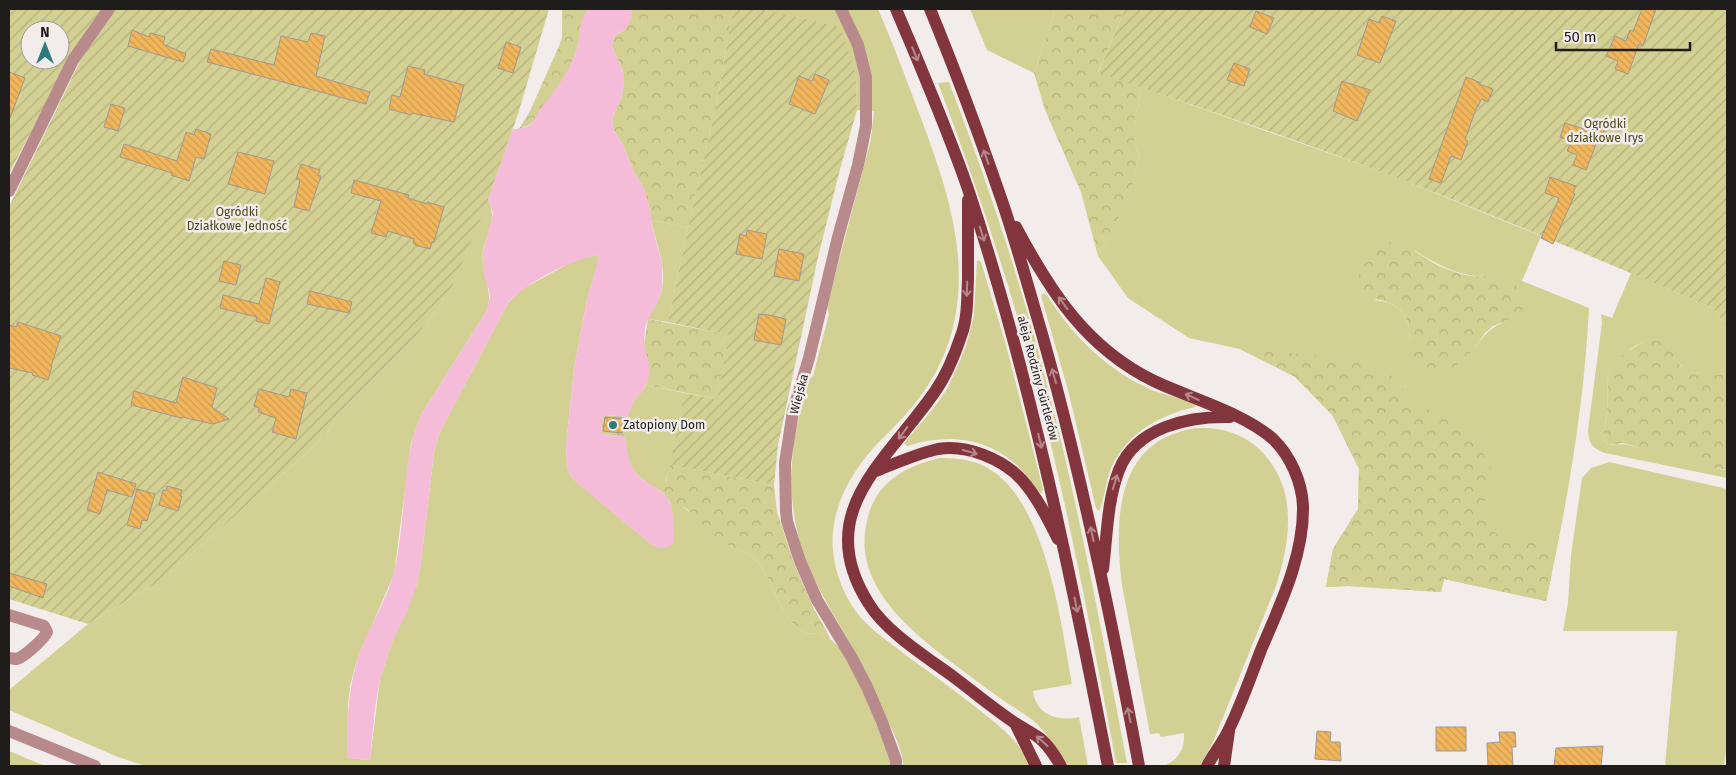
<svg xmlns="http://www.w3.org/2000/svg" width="1736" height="775" viewBox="0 0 1736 775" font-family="'Fira Sans',sans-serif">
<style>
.grass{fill:#d3d093;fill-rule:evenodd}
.forest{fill:url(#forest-crowns)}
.wetland{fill:url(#wetland-marsh)}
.garden{fill:url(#garden-furrows);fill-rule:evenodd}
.water{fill:#f5bcda}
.building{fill:url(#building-back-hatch);stroke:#9c9994}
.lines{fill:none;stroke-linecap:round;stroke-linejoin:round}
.minor{stroke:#b88a8c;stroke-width:12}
.major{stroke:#83353d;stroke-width:12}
.oneway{stroke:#b5878b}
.poi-dot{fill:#317a7b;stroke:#f2ecea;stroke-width:2}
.labels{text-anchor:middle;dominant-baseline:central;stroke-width:5;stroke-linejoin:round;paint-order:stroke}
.park-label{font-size:12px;fill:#4b481d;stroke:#f2ecea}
.street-label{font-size:12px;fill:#1f1c1c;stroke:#f2ecea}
.poi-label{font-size:12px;fill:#1f1c1c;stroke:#f2ecea;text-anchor:start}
</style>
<defs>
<pattern id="forest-crowns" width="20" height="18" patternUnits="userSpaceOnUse" patternTransform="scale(1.25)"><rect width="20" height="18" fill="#d3d093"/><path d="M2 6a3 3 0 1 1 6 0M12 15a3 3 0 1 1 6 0" fill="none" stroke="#b5b27e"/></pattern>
<pattern id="wetland-marsh" width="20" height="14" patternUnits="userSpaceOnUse" patternTransform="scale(1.25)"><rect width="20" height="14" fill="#d3d093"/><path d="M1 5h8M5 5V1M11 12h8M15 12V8" fill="none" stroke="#b5b27e"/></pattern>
<pattern id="garden-furrows" width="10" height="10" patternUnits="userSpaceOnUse" patternTransform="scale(1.25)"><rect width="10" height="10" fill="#d3d093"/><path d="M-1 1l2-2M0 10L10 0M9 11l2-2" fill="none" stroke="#b5b27e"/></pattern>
<pattern id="building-back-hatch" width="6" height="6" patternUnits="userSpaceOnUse" patternTransform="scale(1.25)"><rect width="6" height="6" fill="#f1b65c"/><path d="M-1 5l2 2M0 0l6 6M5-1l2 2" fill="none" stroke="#ce9c4f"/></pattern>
</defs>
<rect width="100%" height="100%" fill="#f2ecea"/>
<path class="grass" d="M765 9H878C894 46 908 84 922 121 947 188 971 260 952 331 945 358 931 384 913 406 903 418 893 428 882 439 851 470 826 513 834 559 838 581 847 602 862 619 875 633 892 644 907 656 936 677 965 698 993 721 1007 733 1024 747 1028 766H903C904 749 887 720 879 703 871 683 862 664 851 645 838 621 822 597 811 572 782 506 789 447 808 380L813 376 815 368 829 314 827 306 871 139 874 111 857 110 856 76Z
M970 9H1055L1034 73 987 50Z
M949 82C989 185 1023 289 1050 396 1081 517 1103 640 1127 763H1116C1093 640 1070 517 1039 396 1012 290 977 186 938 83Z
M1141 87 1388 174 1541 236 1522 281 1589 308C1584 407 1567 504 1546 601L1444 579 1441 592 1348 586 1326 587 1333 549 1358 509 1359 469 1333 416 1295 376 1240 349 1189 338 1128 298 1098 256 1130 195 1139 155 1134 141V127L1135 115 1138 108ZM1414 250C1437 265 1460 277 1489 277L1506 321C1482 331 1481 344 1463 359L1410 343C1410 318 1403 303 1375 300Z
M488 199C498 221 486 231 483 252 480 276 495 290 486 312L422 413 411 443 394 574 363 646 356 663 350 686 348 705 347 758 370 760 380 679 392 642 417 584 421 563 434 452 438 438 443 426 508 303 522 289 574 261 596 255 599 257 598 262 587 300 574 368 566 446 567 468 572 478 652 545 674 535C671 524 673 513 670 501 685 506 693 514 702 526 705 529 707 533 709 535 722 546 743 547 756 560 776 580 781 635 816 634 821 634 823 634 827 632L830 639 840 648 861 686 890 758V766H146L118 757 9 710V690L88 624 163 579 326 436 338 415 413 340 450 292Z
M651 220 688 228 668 322 648 319C651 312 656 305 659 298 670 273 656 245 651 220Z
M977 260 981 262 1006 345 1043 489 1041 494C1033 486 1027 475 1019 467 987 437 947 433 907 446L904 443 933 409 947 389 959 363 966 346 974 315Z
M1631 273 1713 308 1727 327V378C1722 375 1717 376 1711 375 1686 374 1680 368 1668 346 1638 333 1625 353 1608 374L1607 415 1603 434 1604 440 1609 445C1629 442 1633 448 1650 450 1659 451 1668 447 1677 450 1695 455 1709 469 1727 470V478L1605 453C1592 448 1589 444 1588 430L1602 323 1601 314 1612 318Z
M1043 293 1047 295C1073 337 1107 370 1152 390 1164 395 1187 399 1196 406L1195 407C1158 415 1122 436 1109 474 1106 483 1103 505 1099 511L1096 508 1068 390 1041 296Z
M646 385 684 393 670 468 665 481 666 495C657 488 646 483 638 475 621 458 622 424 632 404 636 397 642 393 646 385Z
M1197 428C1221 427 1243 433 1260 450 1298 487 1291 540 1276 586L1213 742 1200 766H1164C1179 759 1185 749 1184 733L1161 737 1159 733 1150 734 1122 585C1114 520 1115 439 1197 428Z
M939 458C955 458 970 459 984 466 1046 496 1061 624 1072 684L1033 691C1036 715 1058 722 1079 717L1088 766H1069C1058 752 1050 737 1037 724 1026 714 1012 707 1000 698 984 687 969 675 954 664 905 627 846 579 870 510 881 479 910 465 939 458Z
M1609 462 1727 489V741L1724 766H1665L1677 631H1563L1568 603 1571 555 1582 478 1591 468Z
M9 751 45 766H9Z"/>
<path class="forest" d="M562 9H588C578 24 582 34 577 49 568 77 550 100 533 122 529 126 523 127 519 129L530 111 559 46 562 37Z
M630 9H733L717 102 688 228 651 220 650 210 644 189 634 172 624 147 613 129 612 119 621 99 624 83V74L612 46 614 36 623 31 632 11Z
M1055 9H1125L1098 72 1141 87 1138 108 1135 115 1134 127V141L1139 155 1130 196 1098 256 1081 192 1045 110 1034 73Z
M1387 242C1410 244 1420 256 1439 266 1447 269 1457 273 1465 275 1478 278 1494 274 1507 279 1521 284 1523 298 1522 311L1506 321 1493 326 1485 333 1472 351 1452 369 1438 371 1425 367 1411 356C1409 334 1413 311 1387 302 1380 299 1372 299 1364 296 1358 282 1354 262 1369 251 1374 247 1381 245 1387 242Z
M648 319 730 335 717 399 646 385 648 380 644 344Z
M1645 341H1657L1668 346 1680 365 1693 373 1722 375 1727 378V470L1711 467 1677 450H1644L1630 445 1622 443 1609 445 1604 440 1603 434 1607 415 1608 374 1616 361 1626 352Z
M1240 349 1345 358 1371 364 1394 377 1408 397 1426 408 1453 421 1468 431 1483 453 1491 469 1492 483 1482 507V518L1492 531 1500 535 1534 543 1546 551 1552 561V573L1546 601 1444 579 1441 592 1348 586 1326 587 1333 549 1358 509 1359 469 1333 416 1295 377Z
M670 465 774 485 777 512 795 566 814 609 827 632C823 634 821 634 816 634 781 635 776 580 756 560 745 549 729 547 715 540 703 533 697 518 687 509 682 505 674 505 669 501 658 492 669 475 670 465Z"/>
<path class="wetland" d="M603 415 627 417 625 438 622 436 601 434Z"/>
<path class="garden" d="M9 9H103L71 55 9 174ZM30 30H60V60H30Z
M116 9H549L518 114 486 206 450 292 413 340 338 415 326 436 163 579 88 624 9 599V207L83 55Z
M733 9H760L841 27 856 76 857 110 840 169 818 257 778 445 774 485 670 465 684 393 717 399 729 335 668 322 688 228 717 102Z
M1125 9H1727V327L1713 308C1605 262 1497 216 1387 174 1291 138 1194 105 1098 73Z"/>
<path class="water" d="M588 9H630L632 11C630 26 627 29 614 36L612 46 624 74V83L621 99 612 119 613 129 624 147 634 172 644 189 650 210 652 226 662 264V289L657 304 648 319 645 327 644 344 650 368 648 380 643 391 634 401 627 417 603 415 601 434 622 436 625 438C629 459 629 472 650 484 655 488 662 491 666 496 674 504 674 530 674 542 668 550 660 549 652 545L578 484 572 478 567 468 566 446 574 368 587 300 599 257 596 255C568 262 526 282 508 303L443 426 438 438 434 452 421 563 417 584 407 612 392 642 380 679 375 708 370 760 347 758C347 719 348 683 362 646 372 622 388 597 394 572 405 527 402 478 414 433L422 413 486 312 490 297 489 289 487 285 483 270V252L493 213 488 199 513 129C519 129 526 128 531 124 535 120 536 115 539 111 555 90 569 74 577 49 581 34 578 21 588 9Z"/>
<path class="building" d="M1642 9H1656L1643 46 1639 44 1628 74 1615 69 1618 61 1606 56 1615 36 1626 41 1630 30 1633 32Z
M1256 11 1274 18 1267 34 1250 27Z
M1382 16 1396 21 1380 63 1357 55 1369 19 1379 23Z
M132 30 149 37 150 33 165 37 163 44 186 54 183 62 128 46Z
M311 33 325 36 316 76 370 92 366 104 207 62 211 49 274 65 281 36 308 42Z
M506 42 521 47 513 73 498 68Z
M1234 63 1250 69 1244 86 1227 80Z
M408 66 425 70 424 74 464 85 454 122 412 113 411 115 389 109 392 95 400 97Z
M9 72 25 78 10 118H9Z
M815 74 829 80 815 114 789 104 799 76 812 81Z
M1466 77 1479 82V84L1493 89 1488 102 1481 99 1478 107 1477 106 1465 140 1468 141 1461 160 1451 156 1441 183 1429 179Z
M1342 81 1370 90 1357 121 1333 111Z
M111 104 125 108 118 131 104 127Z
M1591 119 1606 125 1600 143 1597 142 1586 170 1573 165 1577 155 1567 151 1570 144 1566 142 1567 140 1560 137 1565 123 1587 130Z
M196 129 211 134 204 159 196 157 189 181 171 175 172 173 120 157 124 144 177 161 186 132 194 135Z
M238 152 274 161 265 194 228 184Z
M301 164 320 170 318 175 321 176 309 211 294 207 300 180 296 179Z
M1550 177 1576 186 1573 193 1575 194 1553 244 1541 238 1559 198 1545 193Z
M354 180 409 195 408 198 427 204V202L444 207 434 242H432L430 249 415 245 416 244 413 243 414 239 388 231 386 237 371 233 381 201 351 193Z
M747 230 767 234 762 259 736 254 740 234 746 236Z
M779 249 804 254 799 281 774 276Z
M224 261 241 265 236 285 219 281Z
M266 278 280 282 269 324 256 321 257 317 220 308 223 295 259 304Z
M310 291 352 302 349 313 307 304Z
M759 314 763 315 764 314 786 319 781 345 754 340Z
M18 322 61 336 51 366H52L48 380 32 375 33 373 9 368V325L16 327Z
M183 377 217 388 212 407 229 419 213 424 182 417 181 418 131 405 134 391 176 403Z
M259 389 289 397 291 389 307 393 296 439 272 432 276 418 258 412 259 408 254 406Z
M605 417 623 419 622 433 603 431Z
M98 472 136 484 132 497 107 490 100 514 87 510Z
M167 486 182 490 180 496H182L178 511 159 505 163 490 166 491Z
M137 489 155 494 147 521 142 520 140 529 127 525Z
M9 573 47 584 43 598 9 586Z
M1436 727H1466V751H1436Z
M1317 731 1331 732 1330 742H1340L1341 761 1315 759Z
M1499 732H1515L1516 747H1512L1513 766H1488L1487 743 1500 742Z
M1603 746 1601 766H1554L1556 748Z"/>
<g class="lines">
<path class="minor" d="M841 9 858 45 866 77V126L858 165 838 237 809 358 793 411 785 463 786 511 787 521 800 561 817 600 852 658 867 687 882 722 896 760V766
M9 191 73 60 109 9
M9 615 44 626 47 632C44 639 25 656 17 659 15 659 11 658 9 658
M9 731 95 766"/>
<path class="major" d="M896 9C921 68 947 128 968 189 1031 378 1070 572 1108 766
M930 9C956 72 980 137 1002 201 1017 245 1029 290 1042 334 1082 476 1112 621 1139 766
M968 200C968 226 968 253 968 279 967 298 968 318 961 336 955 354 947 374 936 390 888 461 810 512 869 604 886 632 928 658 955 678 975 693 994 709 1015 723 1022 728 1031 732 1038 737 1048 744 1055 756 1061 766
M1016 227C1050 291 1086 348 1154 381 1190 398 1244 413 1273 439 1290 455 1302 482 1303 506 1304 556 1280 605 1261 650 1251 676 1242 702 1230 727 1224 741 1214 753 1207 766
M876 471C896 463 916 454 938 449 966 444 1003 459 1022 480 1037 497 1048 519 1058 539
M1103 569C1107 537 1107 501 1119 470 1136 427 1189 416 1230 417
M1015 723 1036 766
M1224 766 1229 731"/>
</g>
<defs><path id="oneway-shaft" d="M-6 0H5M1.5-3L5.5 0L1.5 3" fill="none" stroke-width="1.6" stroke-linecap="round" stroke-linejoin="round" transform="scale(1.25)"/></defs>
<g class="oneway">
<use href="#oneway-shaft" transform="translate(915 54) rotate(67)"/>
<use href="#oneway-shaft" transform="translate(986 157) rotate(-110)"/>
<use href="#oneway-shaft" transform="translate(982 234) rotate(73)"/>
<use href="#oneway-shaft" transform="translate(967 289) rotate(92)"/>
<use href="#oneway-shaft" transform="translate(1063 303) rotate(-126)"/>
<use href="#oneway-shaft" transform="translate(1054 376) rotate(-106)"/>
<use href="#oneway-shaft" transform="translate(1192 397) rotate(-155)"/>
<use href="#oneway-shaft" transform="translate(903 433) rotate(126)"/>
<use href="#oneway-shaft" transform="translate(1040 441) rotate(76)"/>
<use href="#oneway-shaft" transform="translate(970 452) rotate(15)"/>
<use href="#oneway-shaft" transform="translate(1115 482) rotate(-73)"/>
<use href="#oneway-shaft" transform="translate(1092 534) rotate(-102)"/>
<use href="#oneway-shaft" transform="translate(1076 605) rotate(79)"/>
<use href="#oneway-shaft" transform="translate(1129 715) rotate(-102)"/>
<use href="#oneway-shaft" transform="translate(1042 741) rotate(-138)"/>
</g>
<circle class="poi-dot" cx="613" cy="425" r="5"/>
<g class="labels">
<g class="park-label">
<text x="1605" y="124">Ogródki<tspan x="1605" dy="14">działkowe Irys</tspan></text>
<text x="237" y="212">Ogródki<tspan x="237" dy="14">Działkowe Jedność</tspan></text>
</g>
<g class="street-label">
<text transform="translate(1038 378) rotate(75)">aleja Rodziny Gürtlerów</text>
<text transform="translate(799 394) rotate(-75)">Wiejska</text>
</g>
<g class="poi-label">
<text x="623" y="425">Zatopiony Dom</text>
</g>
</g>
<rect width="1736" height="775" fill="none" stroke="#1f1c1c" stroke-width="20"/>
<g transform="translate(45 45)"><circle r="24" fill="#f2ecea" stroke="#9e9998"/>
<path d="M0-4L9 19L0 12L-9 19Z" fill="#317a7b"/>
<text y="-8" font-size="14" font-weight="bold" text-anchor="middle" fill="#1f1c1c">N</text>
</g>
<path d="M1556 42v8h134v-8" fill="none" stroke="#1f1c1c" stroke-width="2.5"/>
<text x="1564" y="42" font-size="15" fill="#1f1c1c" stroke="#f2ecea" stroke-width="4" paint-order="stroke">50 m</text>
</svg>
